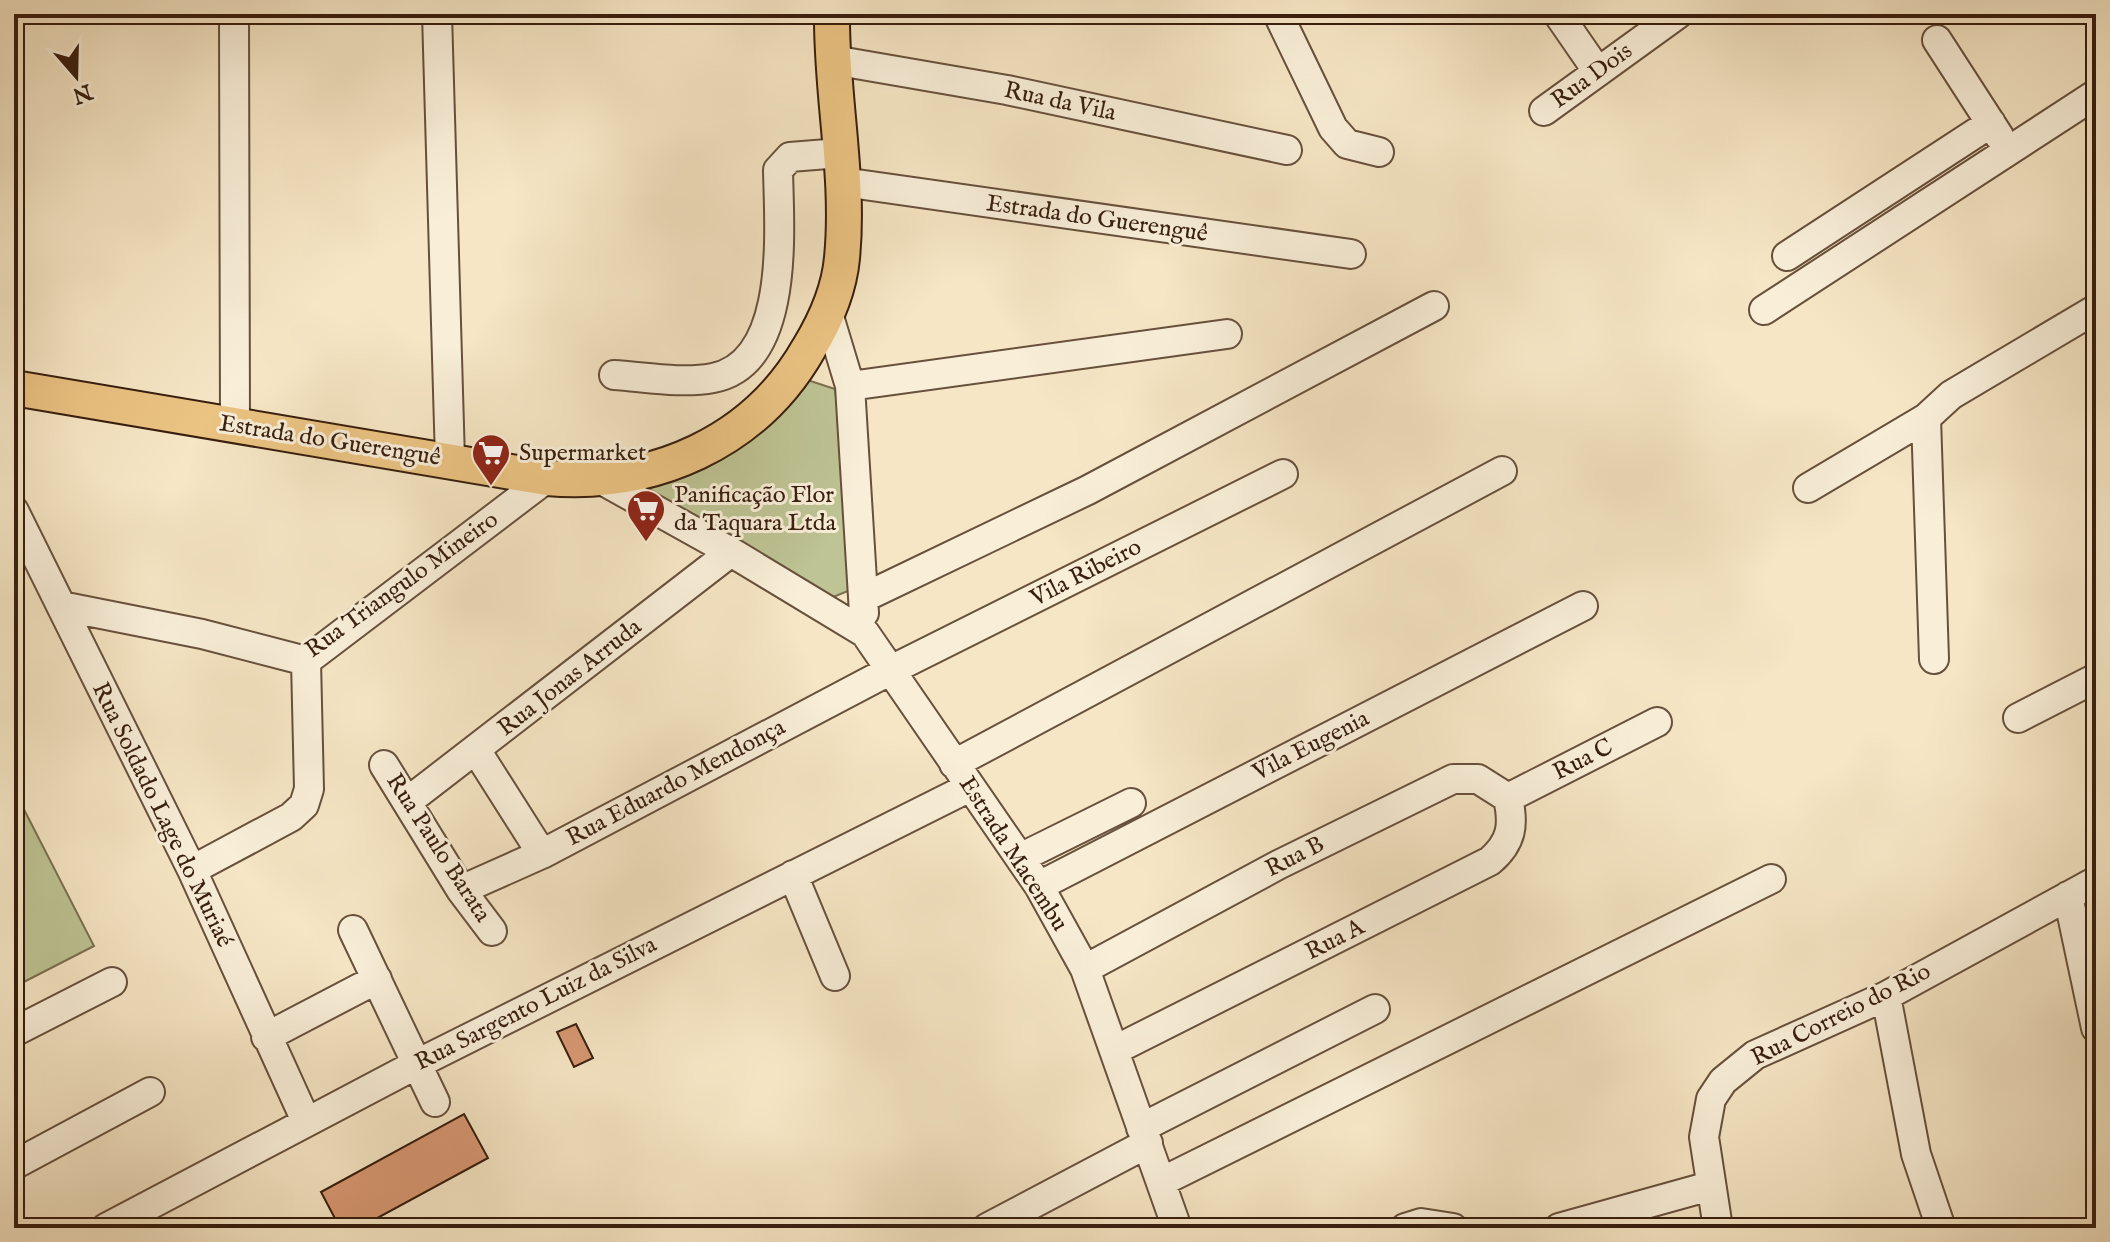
<svg xmlns="http://www.w3.org/2000/svg" width="2110" height="1242" viewBox="0 0 2110 1242" font-family="'IM FELL English',serif">
<style>
.green{fill:#bec494;stroke:#7a7151;stroke-width:2}
.building{fill:#d79873;stroke:#371e0e;stroke-width:2}
.lines{fill:none;stroke-linecap:round;stroke-linejoin:round}
.minor-casing{stroke:#67503c;stroke-width:32}
.major-casing{stroke:#371e0e;stroke-width:38}
.minor{stroke:#f9efd9;stroke-width:28}
.major{stroke:#ebc382;stroke-width:34}
.labels{text-anchor:middle;dominant-baseline:central;stroke-width:6;stroke-linejoin:round;paint-order:stroke}
.street-label{font-size:24px;fill:#371e0e;stroke:#f9efd9}
.poi-label{font-size:24px;fill:#371e0e;stroke:#f9efd9;text-anchor:start}
</style>
<rect width="100%" height="100%" fill="#f6e6c5"/>
<filter id="stains"><feTurbulence type="fractalNoise" baseFrequency=".0025" numOctaves="4"/><feColorMatrix values="0 0 0 0 .2 0 0 0 0 .09 0 0 0 0 .02 0 0 0 .5 -.17"/></filter>
<radialGradient id="worn" r=".72"><stop offset=".6" stop-color="#630" stop-opacity="0"/><stop offset="1" stop-color="#630" stop-opacity=".3"/></radialGradient>
<path class="green" d="M795 376 835 389 860 586 831 598 619 483Z
M14 790 94 946 14 987Z"/>
<path class="building" d="M576 1024 593 1058 574 1067 557 1032Z
M464 1114 488 1158 359 1228H340L321 1192Z"/>
<g class="lines">
<g class="minor-casing">
<path id="minor" d="M234 14 235 425
M437 14 450 460
M1278 14 1333 128 1347 144 1379 152
M1558 14 1598 72
M1937 40 1999 136
M833 60 1007 90 1287 150
M1544 111 1678 14
M843 182 1351 254
M1787 256 1991 123
M1764 310 2096 94
M828 313 850 386 864 613
M614 375C645 377 682 384 713 378 791 363 779 228 778 170L790 157 840 153
M850 386 1227 334
M600 479 731 552 865 633 1039 886 1085 969 1177 1228
M1808 488 1926 418
M14 511 192 870 306 1121
M863 598 1088 490 1434 306
M61 606 202 634 306 661 547 478
M1934 659 1926 418 1951 395 2096 309
M2018 718 2096 678
M476 750 542 854
M954 764 1502 471
M384 765 461 890 492 931
M1508 798 1657 722
M407 802 731 552
M1020 858 1131 803
M192 870 291 817 304 805 309 789 306 661
M793 875 835 976
M1039 886 1583 606
M461 890 542 854 889 671 1283 474
M2068 896 2096 1028
M353 930 435 1102
M1085 969 1278 865 1453 779H1478L1508 798
M1886 996 1916 1154 1941 1228
M14 1032 112 982
M266 1037 377 979
M1115 1050 1490 861C1512 842 1514 825 1508 798
M1141 1128 1375 1009
M14 1165 150 1092
M1161 1182 1771 879
M106 1228 419 1063 970 787
M987 1228 1148 1143
M1405 1228 1421 1223 1453 1228
M1559 1228 1710 1186
M1718 1228 1704 1137 1711 1099 1723 1081 1755 1055 1886 996 2096 881"/>
</g>
<g class="major-casing">
<path id="major" d="M14 388 547 478C653 487 755 443 809 348 826 320 839 291 842 258 850 176 831 95 832 14"/>
</g>
<use href="#minor" class="minor"/>
<use href="#major" class="major"/>
</g>
<defs>
<g id="supermarket-pin" transform="scale(2)"><path d="M0 17L-7.5 6A9.5 9.5 0 1 1 7.5 6Z" fill="#8f2418" stroke="#f9efd9"/><path d="M-6-5.5h2.5l.6 2H6L4.5 2H-2.5L-4.4-4H-6ZM-1.5 3.2a1.3 1.3 0 1 0 .1 0ZM3 3.2a1.3 1.3 0 1 0 .1 0Z" fill="#fff"/></g>
</defs>
<g fill-rule="evenodd">
<use href="#supermarket-pin" x="491" y="453"/>
<use href="#supermarket-pin" x="646" y="509"/>
</g>
<g class="labels">
<g class="street-label">
<text transform="translate(1592 76) rotate(-36)">Rua Dois</text>
<text transform="translate(1060 102) rotate(12)">Rua da Vila</text>
<text transform="translate(1097 219) rotate(8)">Estrada do Guerenguê</text>
<text transform="translate(330 441) rotate(9)">Estrada do Guerenguê</text>
<text transform="translate(1086 573) rotate(-27)">Vila Ribeiro</text>
<text transform="translate(402 585) rotate(-36)">Rua Triangulo Mineiro</text>
<text transform="translate(570 678) rotate(-38)">Rua Jonas Arruda</text>
<text transform="translate(1311 746) rotate(-27)">Vila Eugenia</text>
<text transform="translate(1583 760) rotate(-27)">Rua C</text>
<text transform="translate(676 783) rotate(-28)">Rua Eduardo Mendonça</text>
<text transform="translate(162 815) rotate(64)">Rua Soldado Lage do Muriaé</text>
<text transform="translate(438 848) rotate(57)">Rua Paulo Barata</text>
<text transform="translate(1013 854) rotate(57)">Estrada Macembu</text>
<text transform="translate(1295 857) rotate(-27)">Rua B</text>
<text transform="translate(1335 940) rotate(-27)">Rua A</text>
<text transform="translate(536 1004) rotate(-27)">Rua Sargento Luiz da Silva</text>
<text transform="translate(1841 1015) rotate(-27)">Rua Correio do Rio</text>
</g>
<g class="poi-label">
<text x="519" y="453">Supermarket</text>
<text x="674" y="495">Panificação Flor<tspan x="674" dy="28">da Taquara Ltda</tspan></text>
</g>
</g>
<rect width="2110" height="1242" fill="none" stroke="#f6e6c5" stroke-width="48"/>
<rect x="16" y="16" width="2078" height="1210" fill="none" stroke="#371e0e" stroke-width="4"/>
<rect x="24" y="24" width="2062" height="1194" fill="none" stroke="#371e0e" stroke-width="2"/>
<g transform="translate(76 76) rotate(160)" stroke="#f9efd9" stroke-width="6" paint-order="stroke">
<path d="M0-6L14 30L0 20L-14 30Z" fill="#371e0e"/>
<text y="-12" font-size="22" font-weight="bold" text-anchor="middle" fill="#371e0e">N</text>
</g>
<rect width="100%" height="100%" filter="url(#stains)"/>
<rect width="100%" height="100%" fill="url(#worn)"/>
</svg>
